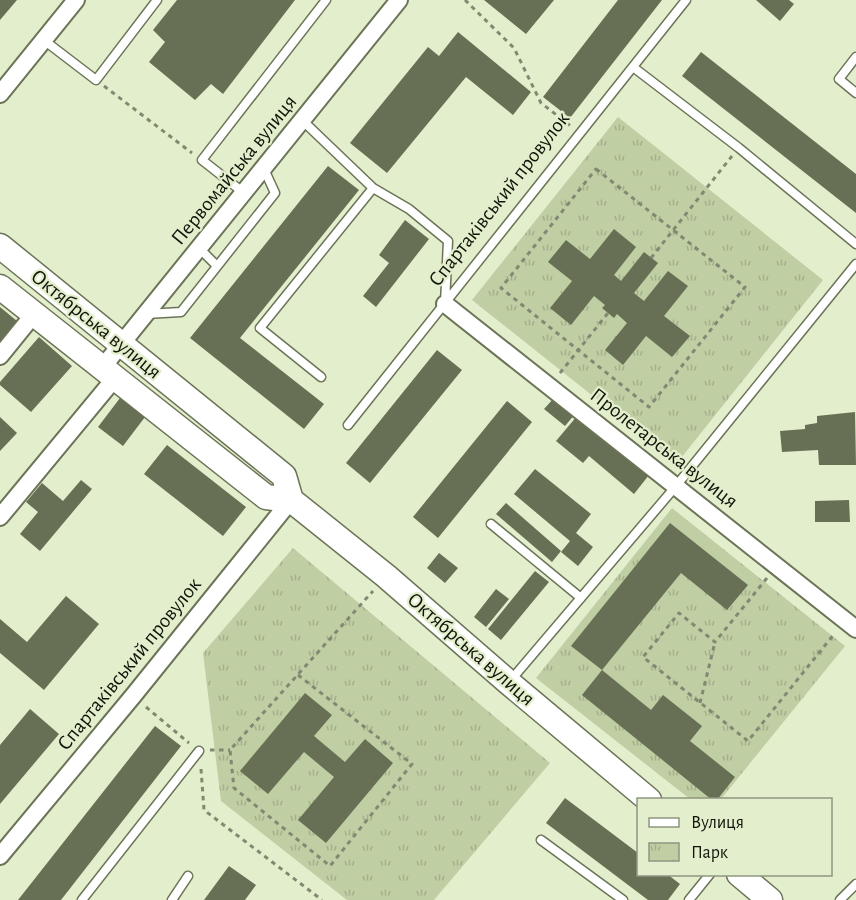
<svg xmlns="http://www.w3.org/2000/svg" width="856" height="900" viewBox="0 0 856 900" font-family="'Alegreya Sans',sans-serif">
<style>
.park{fill:url(#park-tufts)}
.building{fill:#677054}
.lines{fill:none;stroke-linecap:round;stroke-linejoin:round}
.service-casing{stroke:#6b7457;stroke-width:11}
.minor-casing{stroke:#6b7457;stroke-width:20}
.secondary-casing{stroke:#6b7457;stroke-width:27}
.path{stroke:#818972;stroke-width:3;stroke-dasharray:4.5 4.5;stroke-linecap:butt}
.service{stroke:#fff;stroke-width:8}
.minor{stroke:#fff;stroke-width:16}
.secondary{stroke:#fff;stroke-width:24}
.labels{text-anchor:middle;dominant-baseline:central;stroke-width:4.5;stroke-linejoin:round;paint-order:stroke}
.street-label{font-size:21px;fill:#111409;stroke:#e3eecd}
</style>
<defs>
<pattern id="park-tufts" width="24" height="20" patternUnits="userSpaceOnUse" patternTransform="scale(1.5)"><rect width="24" height="20" fill="#c0cea4"/><path d="M3 7l-1-3M5 7V3M7 7l1-3M15 17l-1-3M17 17v-4M19 17l1-3" fill="none" stroke="#a4b08c"/></pattern>
</defs>
<rect width="100%" height="100%" fill="#e3eecd"/>
<path class="park" d="M618 117 823 280 677 463 472 300Z
M672 508 845 646 721 799H690L536 678Z
M293 548 550 763 434 900H347L221 801 203 653Z"/>
<path class="building" d="M0 0H17L0 20Z
M177 0H295L223 94 211 84 195 100 149 62 165 42 153 30Z
M484 0H554L526 34Z
M618 0H662L570 118 543 97Z
M756 0H789L794 4 780 21Z
M458 32 531 92 513 115 466 77 387 173 350 143 428 47 439 56Z
M701 52 856 174V213L682 76Z
M328 166 359 190 240 338 324 404 304 429 190 338Z
M405 220 429 239 376 307 363 296 389 263 379 255Z
M614 229 636 247 614 275 621 281 644 252 658 263 634 293 644 301 668 271 688 286 664 316 690 336 672 357 646 336 623 365 605 350 627 323 617 314 614 318 602 308 605 305 594 296 571 325 550 308 572 281 548 262 566 240 590 259Z
M0 307 17 321 0 341Z
M39 337 72 366 31 412 0 385V382Z
M437 350 462 370 370 483 346 463Z
M120 398 145 417 123 446 98 427Z
M554 398 575 414 565 426 544 409Z
M507 401 532 422 438 538 413 517Z
M855 412 856 465H819L818 450 782 452 780 431 805 429V425L817 423V416Z
M577 416 649 475 634 494 589 456 583 463 556 441Z
M0 417 17 433 0 451Z
M167 445 246 507 223 536 144 474Z
M535 469 591 514 576 533 593 547 578 566 561 552 570 541 514 494Z
M81 480 92 489 40 551 20 534 38 512 26 502 42 483 63 501Z
M849 500 850 522H815V501Z
M506 503 561 551 552 562 496 514Z
M670 523 748 585 727 610 681 573 602 670 571 646Z
M439 553 458 568 445 583 427 568Z
M535 571 549 582 501 640 488 629Z
M496 589 509 599 486 627 474 617Z
M66 596 99 624 44 690 0 653V619L27 642Z
M602 670 651 710 663 695 702 726 690 741 735 777 717 800H712L582 695Z
M305 693 332 715 314 736 345 762 365 739 393 763 326 843 298 820 334 777 304 752 268 794 240 771Z
M30 709 59 734 0 804V745Z
M155 726 181 746 61 900H18Z
M565 798 638 853V874H667L680 884 668 900H648L546 823Z
M229 866 256 885 245 900H204Z"/>
<g class="lines">
<g class="service-casing">
<path id="service" d="M45 41 96 80 157 0
M856 57 839 79 856 93
M633 67 739 148 856 244
M303 121 373 188 409 209 448 241 445 303
M244 193 202 160 326 0
M199 248 217 266
M146 314 181 312 275 193 264 169
M321 377 260 328 373 188
M348 425 686 0
M491 524 581 598
M511 680 676 486 856 264
M541 840 623 900
M82 900 199 751
M172 900 188 876
M689 900 710 874
M840 900 856 884"/>
</g>
<g class="minor-casing">
<path id="minor" d="M0 94 76 0
M445 304 856 629
M0 356 34 314
M102 368 399 0
M0 517 115 378
M0 856 133 696 291 500"/>
</g>
<g class="secondary-casing">
<path id="secondary" d="M0 246 284 476 291 500
M0 287 266 497 291 500 386 576 508 682 649 800
M739 874 770 900"/>
</g>
<path class="path" d="M465 0 514 48 541 103 572 127
M104 86 192 153
M596 169 745 287 649 407 501 288Z
M651 258 732 156
M560 373 608 313
M767 578 715 642 679 613 643 657 748 741 835 633
M298 675 412 764 330 866 234 788 230 750 373 591
M700 703 715 642
M146 707 189 743
M210 750H230
M201 769 204 810 322 900"/>
<use href="#service" class="service"/>
<use href="#minor" class="minor"/>
<use href="#secondary" class="secondary"/>
</g>
<g class="labels">
<g class="street-label">
<text transform="translate(234 170) rotate(-51)">Первомайська вулиця</text>
<text transform="translate(499 199) rotate(-52)">Спартаківський провулок</text>
<text transform="translate(96 324) rotate(39)">Октябрська вулиця</text>
<text transform="translate(664 448) rotate(38)">Пролетарська вулиця</text>
<text transform="translate(471 649) rotate(41)">Октябрська вулиця</text>
<text transform="translate(129 664) rotate(-51)">Спартаківський провулок</text>
</g>
</g>
<rect x="637" y="798" width="195" height="78" fill="#e3eecd" stroke="#8f977f" stroke-width="1.5"/>
<rect x="649" y="818" width="30" height="9" fill="#ffffff" stroke="#8f977f" stroke-width="1.5"/>
<text x="691" y="828" font-size="18" fill="#111409">Вулиця</text>
<rect x="649" y="843" width="30" height="18" fill="url(#park-tufts)" stroke="#8f977f" stroke-width="1.5"/>
<text x="691" y="858" font-size="18" fill="#111409">Парк</text>
</svg>
